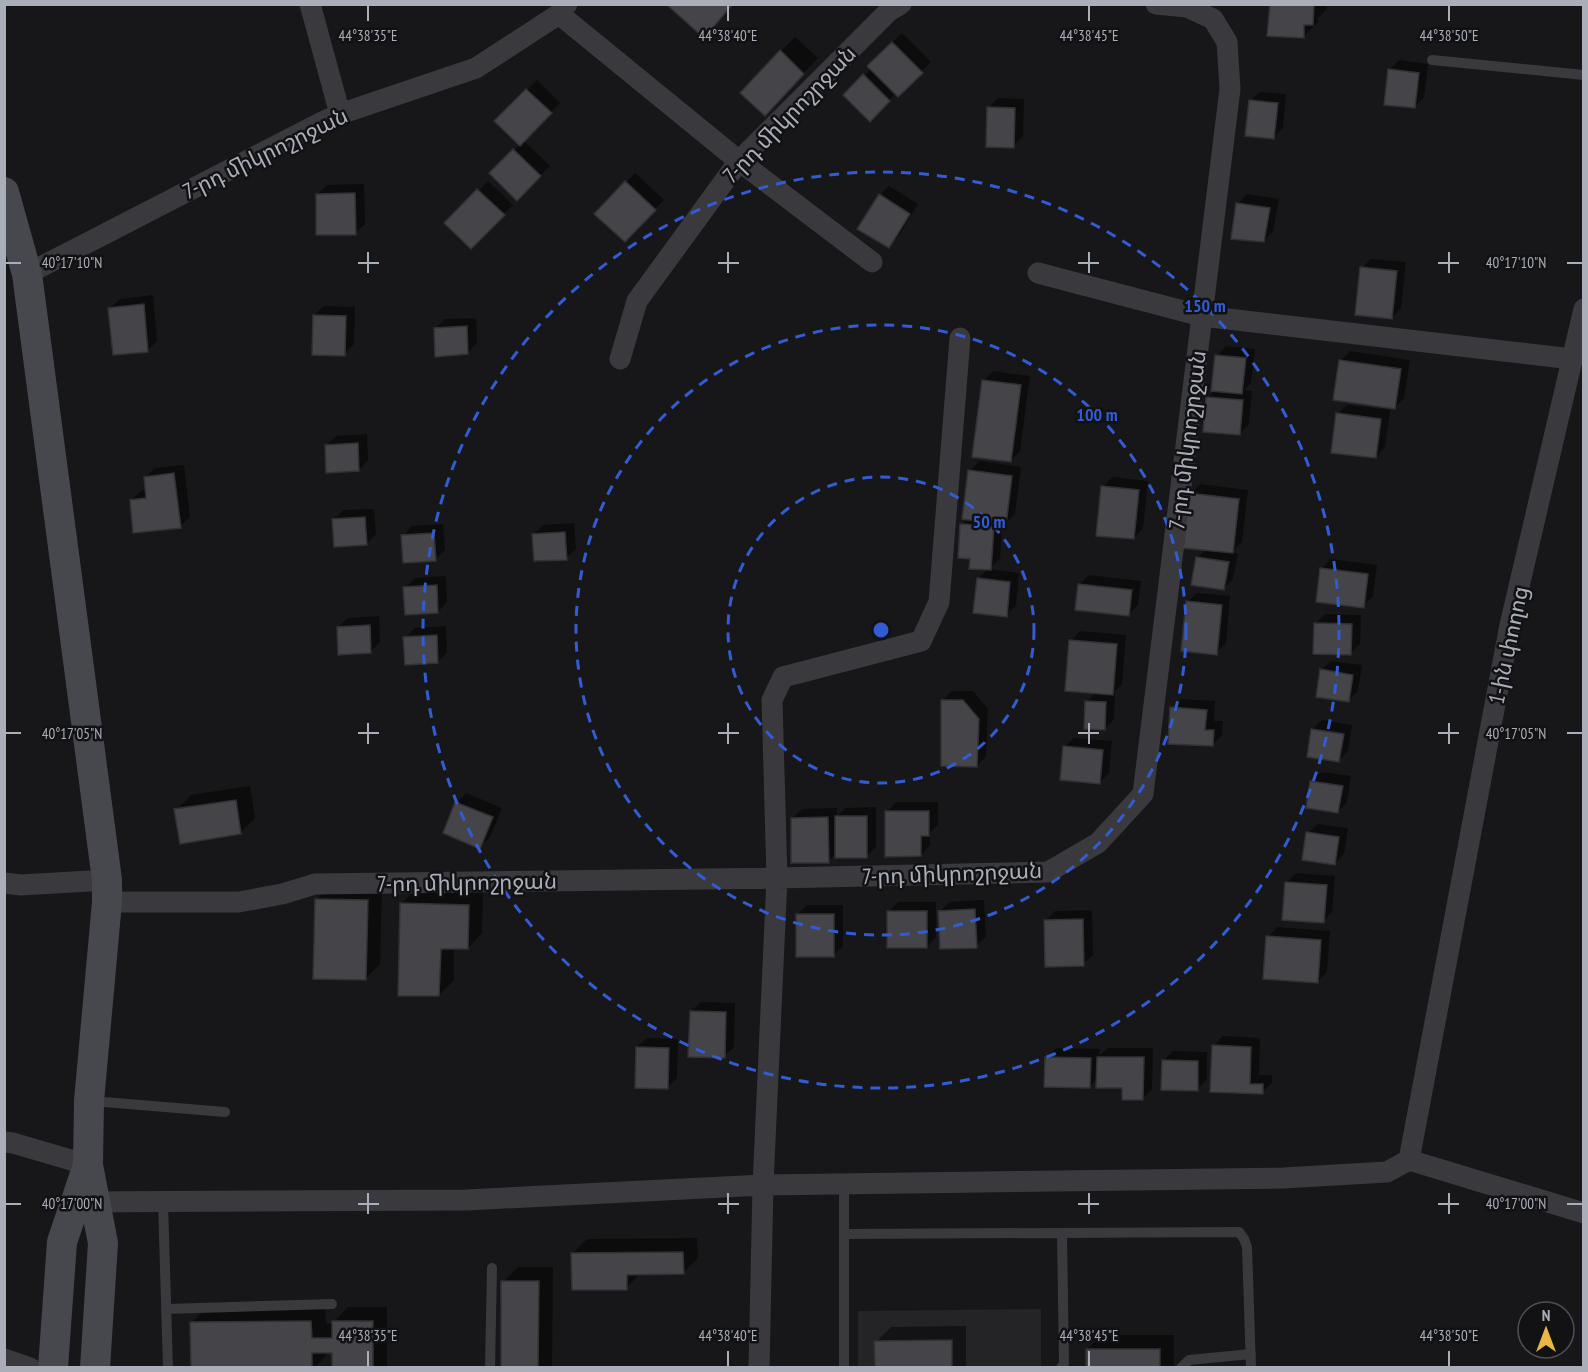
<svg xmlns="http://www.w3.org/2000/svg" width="1588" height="1372" viewBox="0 0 1588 1372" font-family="'PT Sans Narrow','Noto Sans Armenian',sans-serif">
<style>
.built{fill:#242326}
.shadow{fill:#0007}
.building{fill:#444449;stroke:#323135;stroke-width:1.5}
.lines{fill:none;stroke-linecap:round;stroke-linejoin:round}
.lane{stroke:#39393e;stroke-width:10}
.street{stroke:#39393e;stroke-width:21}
.secondary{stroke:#47484e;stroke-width:30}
.ticks{fill:none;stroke:#aaaeb8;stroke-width:2}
.ring{fill:none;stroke:#325cd3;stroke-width:3;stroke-dasharray:10 8}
.labels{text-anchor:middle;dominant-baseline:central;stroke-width:5;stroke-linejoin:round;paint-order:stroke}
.street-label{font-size:22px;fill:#aaaeb8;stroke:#121214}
.ticks-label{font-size:15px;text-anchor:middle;fill:#aaaeb8;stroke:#121214;stroke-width:5;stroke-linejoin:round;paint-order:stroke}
.centre{fill:#325cd3;stroke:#121214;stroke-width:3}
.ring-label{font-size:18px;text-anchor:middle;font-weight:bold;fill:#325cd3;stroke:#121214;stroke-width:5;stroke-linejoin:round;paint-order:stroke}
</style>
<rect width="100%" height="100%" fill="#171719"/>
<path class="built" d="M1041 1309V1367H858V1311Z"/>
<path class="shadow" d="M1271 4H1327V9L1318 18V22L1303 37Z
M902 33 931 62 898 95 896 93 870 120 845 95 872 68 869 66Z
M795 37 818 58 779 99 781 51Z
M1399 60 1428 64 1424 97 1414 107 1390 70Z
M537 80 560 103 523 140 550 166 517 199 491 173 520 144 496 121Z
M1260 92 1286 94 1283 128 1273 138 1250 101Z
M998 98 1024 99 1023 136 1013 146 988 108Z
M635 173 664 200 625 240 596 214Z
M488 181 513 205 471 247 446 223Z
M364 184 365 224 355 233 318 194 327 185Z
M889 186 918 204 898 237 888 246 880 195Z
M1247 194 1279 199 1273 231 1264 241 1238 204Z
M1371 259 1406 262 1401 308 1392 318 1362 268Z
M153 295 157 341 148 350 110 308 120 299Z
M324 306 355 307 354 344 344 354 314 315Z
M476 318 477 343 468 353 435 329 445 319Z
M1226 346 1255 349 1251 383 1244 390 1252 391 1249 424 1239 434 1207 398 1215 390 1217 356Z
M1350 351 1410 360 1404 398 1395 407 1340 361Z
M993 371 1030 376 1020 451 1010 461 984 381Z
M1347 405 1390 410 1385 447 1376 457 1337 414Z
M367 434 368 460 359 470 326 446 336 436Z
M979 461 1021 467 1015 514 1006 523H1002L1000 559 989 569 1019 573 1016 606 1006 615 978 579 988 569 972 557 961 525 967 519 970 471Z
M184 465 190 517 180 526 131 500 141 491 147 490 145 477 155 468Z
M1112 477 1148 481 1143 528 1134 538 1103 487Z
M1200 484 1248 490 1242 542 1232 552 1238 553 1233 579 1224 588 1197 558 1206 549 1191 494Z
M374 509 376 534 366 544 334 520 343 510Z
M574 523 576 549 566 558 534 534 543 525Z
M443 524 445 550 435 560 403 536 412 526Z
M1331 559 1377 565 1373 596 1363 606 1321 569Z
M1089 575 1141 581 1138 605 1128 615 1080 584Z
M446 576 447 602 438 612 405 588 415 578Z
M1197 593 1230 596 1226 643 1216 653 1187 602Z
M1325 614 1361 615 1360 644 1351 653 1315 624Z
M379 616 380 642 371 651 338 627 348 618Z
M446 626 447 652 438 662 405 638 415 628Z
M1080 631 1126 635 1122 684 1113 693H1115L1114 719 1105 729 1086 702 1096 692 1071 641Z
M1331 661 1362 665 1358 691 1348 701 1321 670Z
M952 691H973L988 709 986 756 977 766 942 701Z
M1181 699 1215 701 1214 721H1223L1222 735 1212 745 1172 708Z
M1322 720 1352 725 1348 751 1339 760 1312 730Z
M1074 738 1112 741 1109 773 1100 782 1064 747Z
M1321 772 1351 776 1347 802 1338 812 1311 781Z
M250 786 255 818 240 833 176 810 191 795Z
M466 793 502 808 490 837 480 847 457 803Z
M896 802H938V825L930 833V845L921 855 887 812Z
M876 807V847L867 856 837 853 828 861 792 819 802 809 837 808V816L846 808Z
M1317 824 1348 828 1344 854 1334 864 1308 833Z
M1296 873 1335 876 1332 912 1323 921 1286 883Z
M331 885 382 886 380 964 365 979 316 900Z
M416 889 483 890 482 933 468 948H454V980L439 995 401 904Z
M984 900 986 937 976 946 940 912 949 902Z
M898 902H936V937L927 947 889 912Z
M807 905H843V946L833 955 797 915Z
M1092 910 1093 955 1083 964 1045 921 1055 911Z
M1277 927 1330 931 1327 972 1317 982 1268 937Z
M701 1002 735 1003 734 1047 724 1056 691 1011Z
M1223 1036 1260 1038 1259 1075H1272V1083L1262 1092 1212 1091 1214 1046Z
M647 1038 678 1039 677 1078 667 1088 637 1047Z
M1056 1048 1100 1049 1099 1056 1108 1048H1153L1152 1089 1143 1098 1124 1087 1098 1078 1090 1086 1046 1058Z
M1173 1051 1207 1052V1079L1197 1089 1163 1061Z
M697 1238 698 1258 683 1273H641L626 1288 573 1253 587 1239Z
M518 1267H553L552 1368H503V1282Z
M325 1307 326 1324H334V1322L348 1307H387V1368H334V1351H326V1356L314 1368H192V1322L207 1308Z
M966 1326V1368H876V1342L891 1327Z
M1102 1335H1174V1368H1087V1349Z"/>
<path class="building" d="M666 4H733L704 38Z
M1270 4H1314L1313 25H1304V38L1267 36Z
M892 42 923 73 898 97 867 66Z
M780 50 804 74 765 116 740 93Z
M1388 69 1419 73 1415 108 1384 105Z
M863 74 890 101 870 122 843 95Z
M526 89 552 113 520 146 494 121Z
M1249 100 1278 103 1274 139 1245 136Z
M987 107 1015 108 1014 148 986 147Z
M513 149 541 176 517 201 489 173Z
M625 181 656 210 625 242 594 214Z
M477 189 505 215 471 249 444 223Z
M355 193 356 235H316V194Z
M879 194 910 214 889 248 857 229Z
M1236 203 1270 208 1264 242 1231 239Z
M1360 267 1397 271 1392 319 1355 315Z
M144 304 148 352 113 355 108 308Z
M313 315 346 316 345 356 312 355Z
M467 326 468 354 435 357 434 328Z
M1215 355 1246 358 1242 394 1211 391Z
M1339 360 1401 369 1395 409 1333 400Z
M982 380 1021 385 1011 462 972 457Z
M1206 397 1243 400 1240 435 1203 432Z
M1336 413 1381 419 1376 458 1331 453Z
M358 443 359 471 326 473 325 445Z
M968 470 1012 476 1006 525 962 519Z
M174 473 181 528 133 533 130 500 146 498 144 477Z
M1101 486 1139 490 1134 539 1096 536Z
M1189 493 1239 499 1233 553 1183 548Z
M365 517 367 545 334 547 332 519Z
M960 524 994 526 991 570 969 569 970 559 958 558Z
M565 532 567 560 534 561 532 534Z
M434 533 436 561 403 563 401 535Z
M1196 557 1229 562 1224 590 1191 585Z
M1320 568 1368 574 1364 608 1316 602Z
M977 578 1010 582 1007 617 973 613Z
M1078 584 1132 590 1129 616 1075 610Z
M437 585 438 613 405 615 403 587Z
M1186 601 1222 605 1217 655 1181 651Z
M1314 623 1352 624 1351 655 1313 654Z
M370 625 371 653 338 655 337 627Z
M437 635 438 663 405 665 403 637Z
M1069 640 1117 644 1113 695 1065 691Z
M1320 669 1353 675 1349 702 1316 697Z
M941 700H963L979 719 977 767 941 766Z
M1085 701 1106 702 1105 730 1084 729Z
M1170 707 1207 710 1205 730H1214L1213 746 1168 744Z
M1311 729 1344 734 1339 762 1307 757Z
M1063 746 1103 750 1100 784 1060 780Z
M1310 781 1343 786 1338 813 1306 808Z
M236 800 241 834 180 844 174 809Z
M455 802 493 817 480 849 443 833Z
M885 811H929V836H921V856L885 857Z
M835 816H867V858H835Z
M828 817 829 863H791V818Z
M1306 832 1339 837 1335 865 1302 860Z
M1285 882 1327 885 1324 923 1282 920Z
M315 899 368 900 366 980 313 979Z
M400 903 469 905 468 949H441L439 996H398Z
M975 909 977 948 940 949 938 911Z
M887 911H927V948H887Z
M796 914H834V957H796Z
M1083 919 1084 966 1045 967 1044 920Z
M1266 936 1321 940 1318 983 1263 979Z
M690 1011 726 1012 725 1058 688 1057Z
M1212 1045 1251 1047 1250 1084H1263V1094L1210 1092Z
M636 1047 669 1048 668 1089 635 1088Z
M1045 1057 1091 1058 1090 1088 1044 1087Z
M1097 1057H1144L1143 1100H1122V1088H1096Z
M1162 1060 1198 1061V1091L1161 1090Z
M683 1252 684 1274 627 1275V1290H572L571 1253Z
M501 1281H539L538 1368H501Z
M311 1321 312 1338H332V1321H373V1368H332V1353H312V1368H191L190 1322Z
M952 1340V1368H875L874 1341Z
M1086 1349H1160V1368H1086Z"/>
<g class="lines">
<path class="lane" d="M1432 60 1584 75
M92 1101 225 1112
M844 1184V1368
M163 1202 168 1368
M844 1234 1239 1232 1244 1239 1247 1247 1251 1368
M166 1309 332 1304
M490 1368 492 1268
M1061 1368 1064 1364 1062 1234
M1181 1368 1189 1360 1251 1354"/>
<path class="street" d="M310 4 340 114
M559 14 739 161 872 262
M1038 273 1202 316 1572 359
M27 274 324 121 340 114 476 68 559 14 567 4
M620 359 637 301 739 161 889 11 901 4
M4 883 21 885 107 880
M107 902H239L282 894 315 884 777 878 1048 872 1098 843 1143 794 1230 89 1227 42 1213 19 1187 7 1156 4
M4 1142 13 1143 88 1165
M1409 1160 1510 625 1584 309
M82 1202 466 1200 763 1185 1283 1178 1387 1172 1409 1160 1584 1213
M4 1359 30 1368
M759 1368 763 1185 777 878 772 700 783 677 921 641 939 602 960 338"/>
<path class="secondary" d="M4 192 27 274 107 880V902L89 1101 88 1165 103 1243 95 1368
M53 1368 62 1242 87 1168"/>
</g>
<path class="ticks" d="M368 6V21M728 6V21M1089 6V21M1449 6V21M368 252V273M728 252V273M1089 252V273M1449 252V273M6 263H21M358 263H379M718 263H739M1078 263H1099M1438 263H1459M1567 263H1582M368 723V744M728 723V744M1089 723V744M1449 723V744M6 733H21M358 733H379M718 733H739M1078 733H1099M1438 733H1459M1567 733H1582M368 1193V1214M728 1193V1214M1089 1193V1214M1449 1193V1214M6 1204H21M358 1204H379M718 1204H739M1078 1204H1099M1438 1204H1459M1567 1204H1582M368 1351V1366M728 1351V1366M1089 1351V1366M1449 1351V1366"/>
<g class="ring">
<circle cx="881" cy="630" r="153"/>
<circle cx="881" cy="630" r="305"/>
<circle cx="881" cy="630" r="458"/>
</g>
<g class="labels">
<g class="street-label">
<text transform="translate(789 114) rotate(-46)">7-րդ միկրոշրջան</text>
<text transform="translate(265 153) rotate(-26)">7-րդ միկրոշրջան</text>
<text transform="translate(1187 440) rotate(-83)">7-րդ միկրոշրջան</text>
<text transform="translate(1508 645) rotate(-78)">1-ին փողոց</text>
<text transform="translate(952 873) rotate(-2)">7-րդ միկրոշրջան</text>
<text transform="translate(467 882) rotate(-1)">7-րդ միկրոշրջան</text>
</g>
</g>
<g class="ticks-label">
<text x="368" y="41">44°38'35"E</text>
<text x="728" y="41">44°38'40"E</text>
<text x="1089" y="41">44°38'45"E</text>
<text x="1449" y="41">44°38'50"E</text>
<text x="72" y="268">40°17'10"N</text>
<text x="1516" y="268">40°17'10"N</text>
<text x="72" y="739">40°17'05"N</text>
<text x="1516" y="739">40°17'05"N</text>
<text x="72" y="1209">40°17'00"N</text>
<text x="1516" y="1209">40°17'00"N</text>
<text x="368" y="1341">44°38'35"E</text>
<text x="728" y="1341">44°38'40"E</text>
<text x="1089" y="1341">44°38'45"E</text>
<text x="1449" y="1341">44°38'50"E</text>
</g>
<circle cx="881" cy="630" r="9" class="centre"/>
<g class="ring-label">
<text x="1205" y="312">150 m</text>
<text x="1097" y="421">100 m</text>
<text x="989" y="528">50 m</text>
</g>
<rect width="1588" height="1372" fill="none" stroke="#aaaeb8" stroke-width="12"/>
<g transform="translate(1546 1330)"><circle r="28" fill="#121214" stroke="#4f5056" stroke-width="1.5"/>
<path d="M0-4.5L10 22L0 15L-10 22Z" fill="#e7b942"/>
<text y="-9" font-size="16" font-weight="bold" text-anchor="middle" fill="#aaaeb8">N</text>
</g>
</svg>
